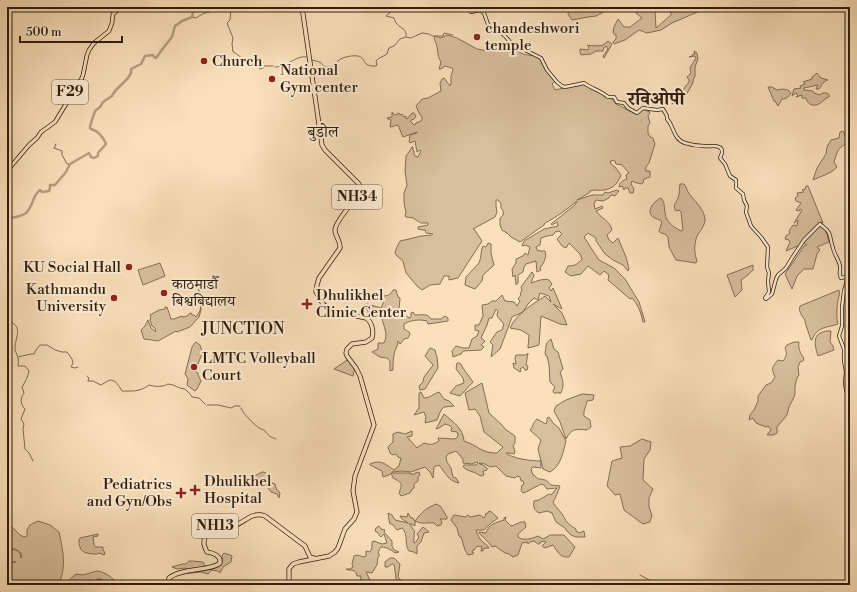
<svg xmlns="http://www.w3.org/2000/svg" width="857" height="592" viewBox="0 0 857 592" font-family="'Libre Bodoni','Noto Serif Devanagari',serif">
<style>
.green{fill:#d7be9c;stroke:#846d54}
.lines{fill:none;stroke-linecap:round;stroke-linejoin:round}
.stream{stroke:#806950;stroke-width:1}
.river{stroke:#b59d7e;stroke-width:2.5}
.secondary-casing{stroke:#301c0b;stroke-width:4}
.primary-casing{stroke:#301c0b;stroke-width:4.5}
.trunk-casing{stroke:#301c0b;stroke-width:5}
.secondary{stroke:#fbead2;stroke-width:2.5}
.primary{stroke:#f9dfba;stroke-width:3}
.trunk{stroke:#f9dfba;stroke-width:3.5}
.poi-dot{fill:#8f2418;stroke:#fbead2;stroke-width:1.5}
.labels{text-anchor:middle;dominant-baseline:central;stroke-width:4;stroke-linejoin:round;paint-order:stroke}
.shield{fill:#fbead2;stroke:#6d5a47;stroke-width:1}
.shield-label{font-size:14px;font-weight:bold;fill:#301c0b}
.poi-label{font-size:15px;fill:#301c0b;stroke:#fbead2;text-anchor:start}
.neighbourhood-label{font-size:16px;fill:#301c0b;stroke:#fbead2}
.district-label{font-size:19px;font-weight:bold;fill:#301c0b;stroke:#fbead2}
</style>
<rect width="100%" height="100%" fill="#f9dfba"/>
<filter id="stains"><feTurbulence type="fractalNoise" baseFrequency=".005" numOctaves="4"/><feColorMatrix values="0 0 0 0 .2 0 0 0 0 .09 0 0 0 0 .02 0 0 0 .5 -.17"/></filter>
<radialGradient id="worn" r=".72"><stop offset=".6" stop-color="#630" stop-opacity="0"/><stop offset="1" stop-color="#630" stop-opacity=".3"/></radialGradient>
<path class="green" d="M569 7H608L602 13 596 16 588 17 572 20 568 14Z
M671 7H709L672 23 661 30 647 33 639 30 625 40 614 44 613 42 616 39V35L613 33 614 27 618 19 624 27H630L642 18 636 13 639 10 647 11 655 10 656 28 671 15Z
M447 35 457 38 477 49 488 51 515 47C522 59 532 52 541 59 545 63 552 75 555 81L552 84 555 90 583 84 608 97 612 99 616 104 636 114 643 109 650 112 648 116 650 123 648 126V133L650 137 653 138 655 144 649 163 646 167V171H650V177L644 179 643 183 641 184 638 183H636L632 181 631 184 634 189 633 193H630L628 188H625L624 190 622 186 619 187C619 183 623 180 627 179L626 175 629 173 622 165 616 164 615 161 613 160 612 161H610L611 164 615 167 621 175C618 183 613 189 604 190 599 191 595 189 590 191L589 193 577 200 592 195H603L605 192 608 193 617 190 619 191 615 196 612 195 610 196 609 198 603 201 596 200 594 204 595 209 602 206 603 208 596 211C601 218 610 221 612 230L607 235 609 240 613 243 618 238 626 257 629 269 628 271 623 265 613 260 605 254 596 241V238L588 233 584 237 599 260 614 268 625 279 639 302 645 322H643C641 312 638 305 632 298L630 299 608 280 609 275 604 271 600 275 588 266 581 274 571 276 565 272 568 266C575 266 578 264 582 259L580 254 569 243 566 248 562 246 557 239 562 234 559 231 555 232 553 235 547 236 541 238 540 245 536 247 537 250 541 251H545C547 257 544 263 540 268L541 270 537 272 536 261 526 264 524 267 523 272C515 277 519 273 518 283L516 285 515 275 513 277 512 269 516 263V259L523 256 525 253 528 255 530 247 525 245 522 246 524 241 544 229 558 226 557 222 552 225 551 224 575 205 577 201C567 209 557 217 545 223L544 225 520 242 511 237 507 233 502 230 500 225V218L503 215C504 212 503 210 501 208 501 204 501 203 498 200H496V206L497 212 495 217 473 229H474L482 241 458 278 449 280V276H444L440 284 430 285 422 290 417 286 406 273 403 261 397 256 395 253 396 249 400 241 409 239 421 236 432 235 433 234 426 233 425 230H422L418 229V227L428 225V223H421L413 218 406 217 405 216 406 213 404 202V193L407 185 405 171 406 156 409 152 412 147H413V150L414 151V154L415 156 418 157 421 151 420 150 417 152 415 141 410 143 409 142 410 135 417 133V132L403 137 398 125 390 127 391 121V120L388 119 387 118 392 117V112L395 115 399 113 400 115 402 114 404 117 406 116V119H407L412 113H414L416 116 414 119 411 120V122L414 125H415L416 123 419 122 422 120V117L419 113 416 106 422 99 428 98 441 91 440 83 442 79 444 78 450 86 451 83V76L453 70 452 68 445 66 441 69H439L441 62C436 55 439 46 434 39L435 36 441 38Z
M608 41 612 44 604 58 603 56 608 49 606 46 604 47 603 51H596L591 54 581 55 580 52V49L588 50 589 47 587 45C590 46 599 46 603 45 605 44 606 42 608 41Z
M694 51 697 53 698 59 695 67V76L693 80V83L686 95H684V92L680 95 678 100 672 104 674 100 678 98V96L689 82V80L687 77 691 73 690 68 696 58 695 56 689 57 692 56 693 54H695Z
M817 73 821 78 828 80C823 81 822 85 819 89H816L818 85 804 88V90L813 91 814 93 820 95 822 93H827L830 96C826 98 822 102 819 104 813 107 807 104 806 98H802V95L796 97 798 95 796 93 792 96 794 89 801 88 800 86 805 84 803 82 812 79V77Z
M768 87H772L777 90C782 89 788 88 791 93 789 97 786 99 782 99L778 106 775 101H774Z
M843 131 848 143C838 147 837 152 834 162L837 167C831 174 821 176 813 180L817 168 826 154 827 147 831 140 839 138 840 132Z
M680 184H684C686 186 687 190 688 192 694 201 704 208 705 219 705 226 700 231 697 236 694 244 694 253 697 261L696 263 676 260 669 247 668 237 665 234 661 233 659 231 662 222C659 219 656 219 653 217 645 211 655 200 661 198 665 202 664 207 665 213 666 222 673 227 681 231L683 230 681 212 679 210 677 211 675 210C673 202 676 204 678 198 680 193 679 188 680 184Z
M806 186H808L823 223 820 222 805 238 800 245 786 251 790 242 789 240 785 239 786 236 790 233 789 231 793 225 797 226 798 220 794 223 799 215 802 210 800 209 799 211 796 210 801 203 796 201 795 198 798 196 797 193 804 192 802 190 805 189Z
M820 226 823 227 827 234 829 242 817 247 820 250 817 254 813 269H804L797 276 792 289 785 274 804 246 807 245 804 243 805 241Z
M488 243 491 244V253L494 265 483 275 482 281 475 289 465 285 466 277 479 263C482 257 480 251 483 246L486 247Z
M160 263 165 276 143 285 138 270Z
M753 265V270L748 275 741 280 742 290 735 297 727 275Z
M532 272 534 275 531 283C537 281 544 278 549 280L552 284 549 288 551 291 553 288 562 309 553 304 562 313 567 325 560 324 541 316 539 345 528 348 529 335 521 330 510 328C517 313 532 305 545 296L551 302 549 296 540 293 538 300 534 298 528 304 523 312 512 317 500 349 491 357 493 345 490 342 497 332 502 330 504 324 497 316 498 311 496 309 492 318H489L487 325 481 338 485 341 481 345 484 347 481 350 463 351 461 354 453 357 452 351 456 346 463 348H469L472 339 477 336 479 331 475 330V325H479L483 316 482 305 488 304 492 301H496L502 295 505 301 514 302 517 306 520 301 518 299 521 295 520 293 522 291 521 287Z
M196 280 200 281 198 285 199 288 198 289 202 295V303L201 307V310L199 317 190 327 177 332 176 331 158 341 152 340 144 339 141 330 145 326 148 320 151 328 156 332 155 328 152 326 150 320 151 317 150 315 159 310 165 309V307H167C168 311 170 315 171 319H174L182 316V317C185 317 188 316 190 313H191L192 315H194L196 317C197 315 199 313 200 311 202 304 199 287 196 280Z
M393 290H396L398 297 400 298 399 309 400 317 405 315 409 318 411 317V313L413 312 415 315C421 315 428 313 431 319H441L445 316 448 318V321L428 324 427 321C419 319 411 320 404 324V329L409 332 410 334 408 338 404 339 400 344 398 341C398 347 394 350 394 355 393 360 393 365 393 370L390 371V361L387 358 380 357 372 352 378 349V343H384C389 333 383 327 382 317L378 314H369L367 309 363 308 364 305 367 304 381 308 384 301 380 298 382 296C388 296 390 295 393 290Z
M839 290C840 294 839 296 838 300 837 306 836 318 838 324 827 328 817 326 812 340H811L805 322V320C802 316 798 311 800 306Z
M826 331H831L830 342 833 346 834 350 818 356C816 350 812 337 820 333 822 332 824 332 826 331Z
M551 339 554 349 558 352 563 369 560 372C563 380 565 387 560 394L559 392 557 393H554L553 391 555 387 550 382 549 365 547 356H546L545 352C547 347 544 344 551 339Z
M196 342 200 345 203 355 201 356 198 364H194L196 365 194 371 191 370 192 371H195L198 373V375L201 381 197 389 195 391 187 385 188 379 185 374 192 347 194 344Z
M794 342H799C798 348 800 353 804 358L803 361 800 362 798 367 799 375 797 378 795 386V394L794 397 789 407 787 415 777 427V433L773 435H767L771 430 768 426 766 427 756 423 753 418 749 420 750 415 754 410 758 401V396L766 385 771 383 775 377C771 368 772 367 778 360L783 361C787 356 787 353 785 348L787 345Z
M430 348 435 350 437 357 438 368 425 389 420 390 419 386 423 382 424 377 433 365 425 356Z
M528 353 526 365 528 366 527 370H525L523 367 520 369 521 371 520 372 514 368 513 363 516 364 515 358 516 355H526Z
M347 360 355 368 353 376 334 369Z
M457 363H460L465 371 468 375 473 382 460 396 450 393 456 386 464 383 463 378 456 369Z
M482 383 489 413 502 425 505 429 515 436V443L513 446 515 451 514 454 510 453H506C513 459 532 461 541 461V468L533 467 531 469 533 475 535 476 538 479C544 479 547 480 551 485L560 486C558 492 556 497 553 502 555 507 559 509 562 514 567 522 566 523 576 529V531L579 533 584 531 585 537H576L571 535 567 531 565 528 556 522 552 513 547 511 539 513C534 510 533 507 534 501L539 500 549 494 551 495 557 488 547 489 544 485 541 484 526 492 523 493 521 490 522 485 524 484 523 481H521L520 477 517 476 515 478 506 476 496 466 490 467 485 464 479 463 480 464 483 465 487 468V470L483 471 484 475 481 476C478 475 477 473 473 472 468 470 465 470 463 466L464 465H476L478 463 476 462 472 464 463 463V459L456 451 448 454 446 457 447 462 451 468 453 477 456 478 459 483C448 481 445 472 439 465L434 467 433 478 430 472 425 467 411 472 402 471 392 472V473H410V474H415V473L419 472 420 475 418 477V481L414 484V488H413L410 493 401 496 399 493C402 484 403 483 393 478L391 473 389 475 383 477 382 471 370 465V464C381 459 385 464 394 470L399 466 401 458 398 457 396 454 393 455 390 453 388 447 393 442V434L398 432 405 434 412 431V436L407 437 417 448 424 443C430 445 433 445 439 441L438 438 454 439 457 438 458 435 457 432 451 431 452 428 449 425 445 424 439 428 436 429 444 414C453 422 463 428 464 441 477 445 483 454 497 453L503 447 484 432 480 416 475 409 469 410 465 393Z
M421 392 424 398C430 398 433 394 439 392L444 399 449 401 454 406 444 407 441 410 437 420 425 423 426 417 424 412 414 415 419 408V393Z
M582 394 594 395 593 400 587 401C586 407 583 411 584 416L590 420 591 427 587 430C576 429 572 428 566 439L560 422 554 411 556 406 566 400Z
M549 417 553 423 559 428 566 441C563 452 561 466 550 472L543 469 538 449 541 440 530 430C533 427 533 422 537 419L546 424 547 421V418Z
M642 439 651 442 650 450 644 459 643 480 653 489 649 498V507L652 515 650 522 643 524 624 510 620 494 615 495 607 486 612 461 622 458 620 447 630 446Z
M262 472C268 472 270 478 272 483L275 484 276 488 280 493 279 498 277 494 271 492 262 480 260 479 255 482 253 481 252 480 253 477Z
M437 504 441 507 447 517V519H440L442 522 441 525 437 526 434 523C426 522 424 525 415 521 421 513 427 507 437 504Z
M490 511 498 518 491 523 484 530H476C477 533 478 536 480 539 483 543 487 544 489 548H486L483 549V551H481L482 547 477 546 474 550H473L472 552 474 553 473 554 468 555 465 550 461 537 459 536 457 528 451 520 452 518 454 515 465 517 468 515 470 517 480 515 484 518 486 515 485 514 488 513V512Z
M388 513 392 515 395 520 408 523 401 518 400 516 407 517 408 513 411 518H413L415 522V526L409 523 415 532 414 533C415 536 413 539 414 543L416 542 419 537 417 534 423 527 429 532 424 533 421 542 417 546V554L414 552 409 551C404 545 409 535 402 528L397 530 392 524H390L389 520Z
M506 517 505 520 511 526C516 525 520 521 525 522L526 527 518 534V537C524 541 531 539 538 536L543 539 547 537 550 535H564L575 547 569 557C560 558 558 552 553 545L545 548 542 546 546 542 545 541 540 542V544H538L534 541 530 542 528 544 527 542 522 543 518 555 513 557 509 554 505 553 495 546 492 547C489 542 483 537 479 533V532L486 533C489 524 495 523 504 520V518Z
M38 521 50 525 59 532C63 550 67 568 58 585H7L9 574V564L16 562 7 561 8 550H9V549L16 550 20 553 21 558 22 555C19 549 14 549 8 548L7 549V522L20 535 24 537 27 536V530L30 525Z
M379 526 381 529 385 530 384 532 392 541V546L394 550 399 552 395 553C391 550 387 547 381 547L379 550 378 554 380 555 378 557 377 565 372 573 366 572 371 582 375 585H360L361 576H357C356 570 353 570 348 570L346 569H350L353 567 352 564 354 556 357 555 364 557 366 556V551L370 552 372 548V542L374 541 382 544 387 543 384 534 381 537 380 536 378 533 375 531 376 528Z
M98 534V536L93 537 94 545 95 547H103V550L104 551 105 554 104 555 99 553C95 555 98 554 93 554 83 553 79 551 79 540L80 538Z
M224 553 230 555 232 556 231 562 223 567 220 573 218 571 212 570 208 574 201 572 183 574V573C188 572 194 571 199 570 209 569 226 569 222 555Z
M390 558H394L400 564 398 577 402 581V585H397L394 564H392L388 567H385V562Z
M189 561H192L203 562 204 565 206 566 207 567 188 570 185 568 177 569 172 567 182 564H186Z
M97 571C106 572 113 578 118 585H105L100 580 96 581 91 585H67L68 581 76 574 83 575Z"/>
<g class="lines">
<path class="stream" d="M396 7 386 16 394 18C395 20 395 22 397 24 401 29 407 28 406 36
M227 9H231L230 20 227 23 233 38 232 44 233 52C238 54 241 58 245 61 248 63 252 62 255 64 257 65 259 67 260 69L263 68 264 66H273
M209 12 212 7
M192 17 196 18C204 12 215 10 225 9
M312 60C315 61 318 61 321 63 323 65 325 68 329 67 334 67 336 63 339 60 343 57 353 55 358 56 367 58 361 67 376 66L377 65 376 61C379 57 383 57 387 54L389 48 394 46 400 39 406 37 411 38 422 33 429 34 432 36H443L444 33 453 35
M275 67H277C282 65 286 64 290 62 296 59 300 56 307 57
M54 148 62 151V155L67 164H70
M54 148 56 145 55 144
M7 323 9 321C20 326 18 331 16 341 15 344 15 348 15 351 18 355 19 361 18 366H25L29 371C28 377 25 382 22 387L24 393C20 398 20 404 25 409L21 419 24 424 23 429 25 449 29 453 33 461
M18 357 31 354H34L36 350 40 345H47L55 350 62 352H67L72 359 73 363 71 367 75 368 78 367
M87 376 89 378 88 381H93L101 385C103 384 107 381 110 380 116 380 119 386 122 391 132 391 140 392 149 385 153 386 157 387 162 386 164 386 166 385 168 384 174 384 179 389 185 389L190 394 192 397 199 398 205 404
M207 405H218L231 408 235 406H240
M241 408C244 415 253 423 259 428 262 430 263 429 265 431 268 435 270 437 276 439
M640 575C645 578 653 581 657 585"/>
<path class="river" d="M7 219C13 217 21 217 26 213 33 207 32 196 40 190L42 192 49 191 50 188V185H55L66 172 70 164 89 153 91 157 94 158 98 156V153L106 144C105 140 100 134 96 131 94 130 92 130 90 128V126L95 111 100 107 103 102 112 96 115 91 128 78 131 73V69L141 64 145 56 153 55 154 57 156 58 164 47 172 37 175 26 182 21 192 17 194 7"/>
<g class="secondary-casing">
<path id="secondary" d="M468 7 471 12 480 10 484 13 490 30H496L500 32 505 36 511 43 541 58 547 70 557 82 562 86 565 87 584 83C592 89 600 90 608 97H614L617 102 624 103 628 108 637 113 643 108 657 110 663 109 667 116V119C674 126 673 139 685 143 691 145 698 146 704 146 708 147 715 145 719 147 722 148 722 150 722 153L720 158 725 164 730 176 736 180V188L743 194 744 200 747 206 746 212 751 226 761 237 768 247 767 267 769 273 768 281 769 292 765 298
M847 277V280L844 291 842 307V326L839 336 844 349V361L846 372 845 383 846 390 850 393
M765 298 766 299 772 294 776 279 778 275 786 268 792 258 804 240 820 224C823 227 827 229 829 233 831 238 831 243 833 248 834 254 839 260 840 266 841 271 838 273 841 278 845 277 848 277 850 273"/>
</g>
<g class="primary-casing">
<path id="primary" d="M7 171 29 145 37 138 41 132 55 122 66 104 69 93 81 80 83 75 87 55 89 50 94 43 109 31 112 23 113 14 121 7"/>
</g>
<g class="trunk-casing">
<path id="trunk" d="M93 585 99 581 101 582 104 585
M168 585 169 578C173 575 178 573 183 572 193 569 214 569 220 563 221 556 214 553 207 552 204 546 203 543 205 537 210 520 222 529 233 526 245 523 251 511 265 516L305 546 310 557 314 558
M287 585 289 581V569L293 564 299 562 329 556 335 552 338 548 345 529 354 519 357 512 353 491 355 476 374 425 360 376 356 368 347 356 346 353 347 349 352 344 366 342 372 338C374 331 372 322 366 318L334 311 328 308 323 304 316 292 317 285 319 278 340 248C341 241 335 237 335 230 335 222 353 202 358 195 360 191 360 188 359 184L325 150 322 145 302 7"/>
</g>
<use href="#secondary" class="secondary"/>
<use href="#primary" class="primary"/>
<use href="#trunk" class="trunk"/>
</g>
<g class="poi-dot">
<circle cx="477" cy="37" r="4"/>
<circle cx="204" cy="61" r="4"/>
<circle cx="272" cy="79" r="4"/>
<circle cx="129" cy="267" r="4"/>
<circle cx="164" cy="293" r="4"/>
<circle cx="114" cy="298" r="4"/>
<path d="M305 298h4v4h4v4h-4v4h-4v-4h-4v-4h4z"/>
<circle cx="194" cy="367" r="4"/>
<path d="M193 484h4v4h4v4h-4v4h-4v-4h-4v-4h4z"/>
<path d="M179 487h4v4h4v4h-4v4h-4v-4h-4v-4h4z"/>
</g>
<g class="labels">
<g class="shield">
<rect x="52" y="80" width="36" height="24" rx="3"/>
<rect x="332" y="185" width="50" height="24" rx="3"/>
<rect x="192" y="514" width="46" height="24" rx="3"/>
</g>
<g class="shield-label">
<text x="70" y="92">F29</text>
<text x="357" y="197">NH34</text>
<text x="215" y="526">NH13</text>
</g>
<g class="poi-label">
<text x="485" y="28">chandeshwori<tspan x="485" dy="17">temple</tspan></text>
<text x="212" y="61">Church</text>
<text x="280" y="70">National<tspan x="280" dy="17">Gym center</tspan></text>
<text x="121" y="267" text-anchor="end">KU Social Hall</text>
<text x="172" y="284">काठमाडौँ<tspan x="172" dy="17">बिश्वबिद्यालय</tspan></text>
<text x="106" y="289" text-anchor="end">Kathmandu<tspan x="106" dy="17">University</tspan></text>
<text x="316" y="295">Dhulikhel<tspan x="316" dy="17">Clinic Center</tspan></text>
<text x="202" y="358">LMTC Volleyball<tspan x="202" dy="17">Court</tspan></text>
<text x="204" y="481">Dhulikhel<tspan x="204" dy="17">Hospital</tspan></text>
<text x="172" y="484" text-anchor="end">Pediatrics<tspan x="172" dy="17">and Gyn/Obs</tspan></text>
</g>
<g class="neighbourhood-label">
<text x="323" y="132">बुडोल</text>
<text x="243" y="329">JUNCTION</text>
</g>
<g class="district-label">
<text x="656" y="99">रविओपी</text>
</g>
</g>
<rect width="857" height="592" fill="none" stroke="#f9dfba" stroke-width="24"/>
<rect x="8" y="8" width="841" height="576" fill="none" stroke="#301c0b" stroke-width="2"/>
<rect x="12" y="12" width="833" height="568" fill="none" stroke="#301c0b"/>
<path d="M20 36v6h102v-6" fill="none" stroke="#301c0b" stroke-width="2"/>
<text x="26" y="36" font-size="12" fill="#301c0b" stroke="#fbead2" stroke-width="3" paint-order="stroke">500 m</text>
<rect width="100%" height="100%" filter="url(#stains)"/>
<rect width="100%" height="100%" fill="url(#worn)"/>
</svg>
